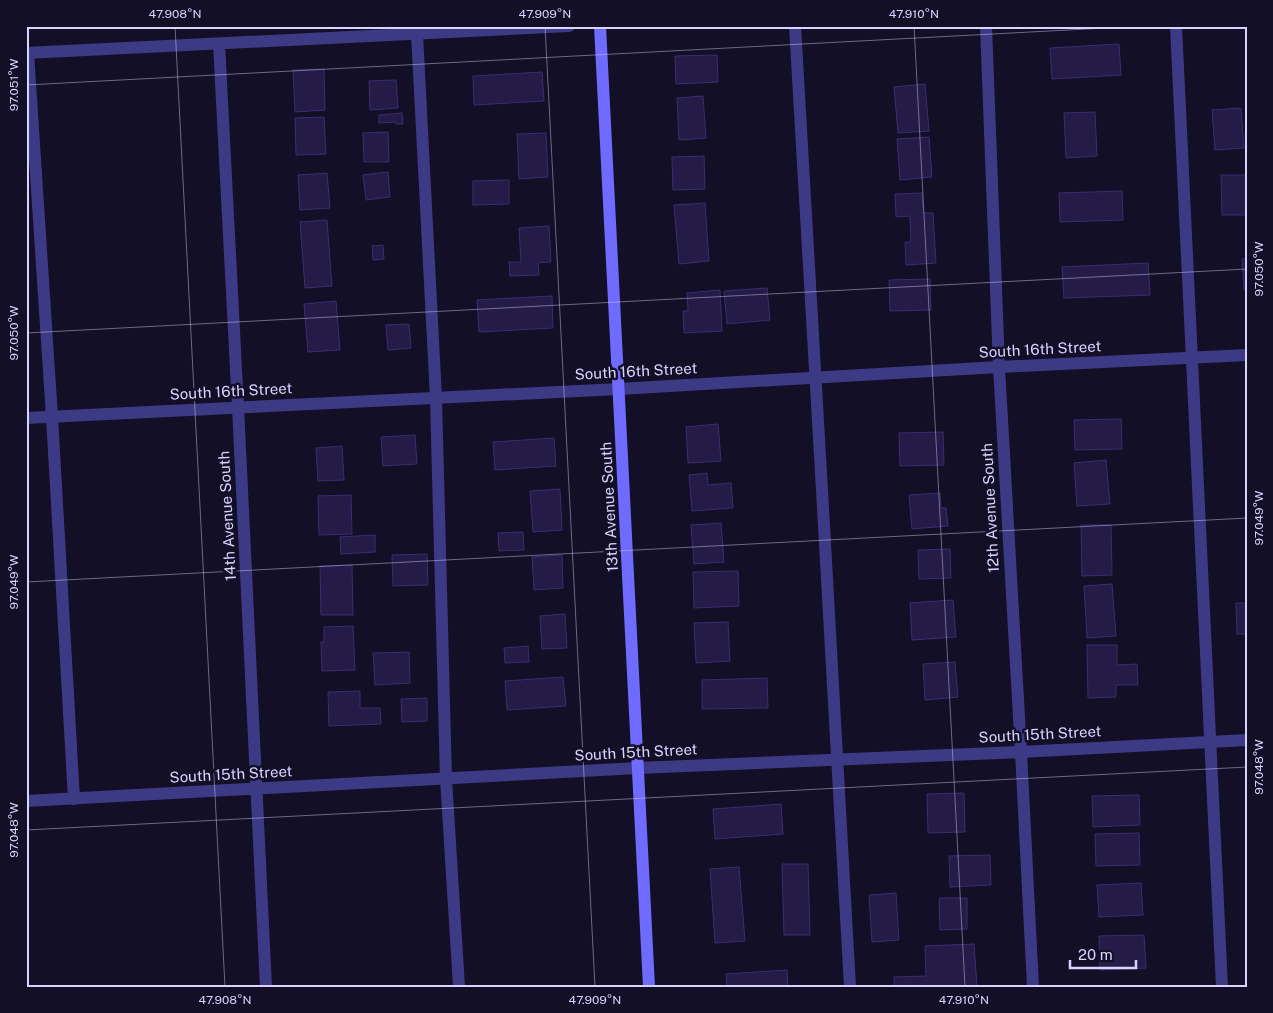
<svg xmlns="http://www.w3.org/2000/svg" width="1273" height="1013" viewBox="0 0 1273 1013" font-family="'Public Sans',sans-serif">
<style>
.building{fill:#241b47;stroke:#3b2d73}
.lines{fill:none;stroke-linecap:round;stroke-linejoin:round}
.lane{stroke:#3d3a85;stroke-width:12}
.street{stroke:#3d3a85;stroke-width:12}
.secondary{stroke:#6f6bff;stroke-width:12}
.ticks{fill:none;stroke:#d9d4ff;stroke-width:1;stroke-opacity:0.45}
.labels{text-anchor:middle;dominant-baseline:central;stroke-width:5;stroke-linejoin:round;paint-order:stroke}
.street-label{font-size:15px;fill:#d9d4ff;stroke:#130f26}
.neatline{fill:none;stroke:#d9d4ff;stroke-width:2}
.ticks-label{font-size:12px;text-anchor:middle;fill:#d9d4ff}
</style>
<rect width="100%" height="100%" fill="#130f26"/>
<path class="building" d="M1119 44 1121 75 1052 79 1050 48Z
M717 55 718 82 676 84 675 56Z
M324 69 325 110 295 112 293 70Z
M542 72 544 101 474 105 473 76Z
M396 80 398 108 370 110 369 81Z
M925 84 929 131 898 133 894 87Z
M703 96 706 138 679 140 677 98Z
M1241 108 1244 148 1215 150 1212 110Z
M1095 112 1097 156 1066 158 1064 113Z
M402 113 403 124H396V122L379 123V115Z
M324 117 326 154 296 155 295 118Z
M388 132 389 162H364L363 133Z
M546 133 548 177 519 179 517 134Z
M929 137 932 177 900 180 897 139Z
M704 156 705 189 673 190 672 157Z
M388 172 390 197 366 200 363 175Z
M327 173 330 208 300 210 298 175Z
M1221 175H1247V215H1222Z
M509 180V204L473 205V181Z
M1122 191 1123 220 1060 222 1059 193Z
M922 193 923 213H933L936 263 906 265 905 242H911L910 216 896 217 895 194Z
M705 203 709 261 679 264 674 205Z
M327 220 332 286 305 288 300 222Z
M549 226 551 262 538 263 539 275 510 276 509 262H521L519 228Z
M383 245 384 259 373 260 372 246Z
M1242 259H1247V290H1244Z
M1148 263 1150 295 1064 298 1062 267Z
M930 279 931 310 890 311 889 280Z
M767 288 770 320 727 324 724 291Z
M720 290 722 331 684 333 683 311H688L687 293Z
M552 296 553 328 479 332 477 300Z
M336 301 340 350 308 352 304 304Z
M409 324 411 348 388 350 386 325Z
M1121 419 1122 449 1075 450 1074 420Z
M718 424 721 461 688 463 686 427Z
M943 432 944 465 900 466 899 433Z
M415 435 417 464 383 466 381 437Z
M554 438 556 466 495 470 493 442Z
M342 446 344 480 318 481 316 448Z
M1106 460 1110 504 1077 506 1074 463Z
M707 473 708 485 731 483 733 508 692 511 689 475Z
M560 489 562 530 533 532 530 491Z
M940 493 941 508H946L948 526 912 529 909 495Z
M351 495 352 534 319 535 318 496Z
M721 523 724 562 694 564 691 525Z
M1081 525H1111L1112 575 1082 576Z
M523 532 524 550 499 551 498 533Z
M375 535V552L341 554 340 537Z
M950 549 951 578 919 579 918 550Z
M427 554 428 585 393 586 392 555Z
M562 555 563 588 534 590 532 557Z
M352 565 353 615H321L320 566Z
M738 571 739 606 694 608 693 572Z
M1112 584 1116 636 1087 638 1084 586Z
M953 600 956 637 912 640 910 603Z
M1236 603H1247V634H1237Z
M565 614 567 648 542 649 540 616Z
M728 622 730 661 696 663 694 623Z
M353 626 355 670 322 671 321 642H324V627Z
M1087 645H1117V665L1137 664 1138 685H1116V697L1088 698Z
M528 646 529 662 505 663 504 648Z
M409 652 410 683 375 685 373 653Z
M955 662 958 697 925 700 923 664Z
M563 677 566 706 507 710 505 681Z
M767 678 768 708 702 709V680Z
M360 691V708H380L381 724 329 726 328 692Z
M427 698V721L402 722 401 699Z
M964 793 965 832 928 833 927 794Z
M1139 795 1140 825 1093 827 1092 796Z
M781 804 783 834 715 839 713 809Z
M1139 833 1140 865 1096 866 1095 834Z
M990 855 991 885 950 887 949 856Z
M782 864H808L810 935H784Z
M739 867 745 941 715 943 710 869Z
M1141 883 1143 915 1099 917 1097 885Z
M896 893 899 940 872 942 869 895Z
M939 898H967V929L940 930Z
M1144 935 1146 968 1100 970 1099 936Z
M974 944 977 987H894V977L926 976 925 946Z
M787 970 788 987H727L726 974Z"/>
<g class="lines">
<path class="lane" d="M795 26C816 346 830 667 850 987
M1176 26 1222 987
M417 34 436 398 446 779 459 987
M28 53 52 417 74 799"/>
<path class="street" d="M986 26 999 367 1021 752 1033 987
M219 44 238 407 266 987
M26 53 569 26
M26 418 619 389 999 367 1247 355
M26 801 638 768 1021 752 1247 740"/>
<path class="secondary" d="M600 26 649 987"/>
</g>
<path class="ticks" d="M175 26 225 987M545 26 595 987M914 26 965 987M26 85 1144 26M26 333 1247 269M26 582 1247 518M26 830 1247 767"/>
<g class="labels">
<g class="street-label">
<text transform="translate(1040 349) rotate(-3)">South 16th Street</text>
<text transform="translate(636 371) rotate(-3)">South 16th Street</text>
<text transform="translate(231 391) rotate(-3)">South 16th Street</text>
<text transform="translate(609 507) rotate(-93)">13th Avenue South</text>
<text transform="translate(990 508) rotate(-93)">12th Avenue South</text>
<text transform="translate(227 516) rotate(-93)">14th Avenue South</text>
<text transform="translate(1040 734) rotate(-3)">South 15th Street</text>
<text transform="translate(636 752) rotate(-3)">South 15th Street</text>
<text transform="translate(231 774) rotate(-3)">South 15th Street</text>
</g>
</g>
<rect width="1273" height="1013" fill="none" stroke="#130f26" stroke-width="55"/>
<path d="M1070 960v8h66v-8" fill="none" stroke="#d9d4ff" stroke-width="2.5"/>
<text x="1078" y="960" font-size="15" fill="#d9d4ff" stroke="#130f26" stroke-width="4" paint-order="stroke">20 m</text>
<rect x="28" y="28" width="1218" height="958" class="neatline"/>
<g class="ticks-label">
<text x="175" y="18">47.908°N</text>
<text x="545" y="18">47.909°N</text>
<text x="914" y="18">47.910°N</text>
<text transform="translate(14 85) rotate(-90)" y="4">97.051°W</text>
<text transform="translate(1259 269) rotate(-90)" y="4">97.050°W</text>
<text transform="translate(14 333) rotate(-90)" y="4">97.050°W</text>
<text transform="translate(1259 518) rotate(-90)" y="4">97.049°W</text>
<text transform="translate(14 582) rotate(-90)" y="4">97.049°W</text>
<text transform="translate(1259 767) rotate(-90)" y="4">97.048°W</text>
<text transform="translate(14 830) rotate(-90)" y="4">97.048°W</text>
<text x="225" y="1004">47.908°N</text>
<text x="595" y="1004">47.909°N</text>
<text x="964" y="1004">47.910°N</text>
</g>
</svg>
